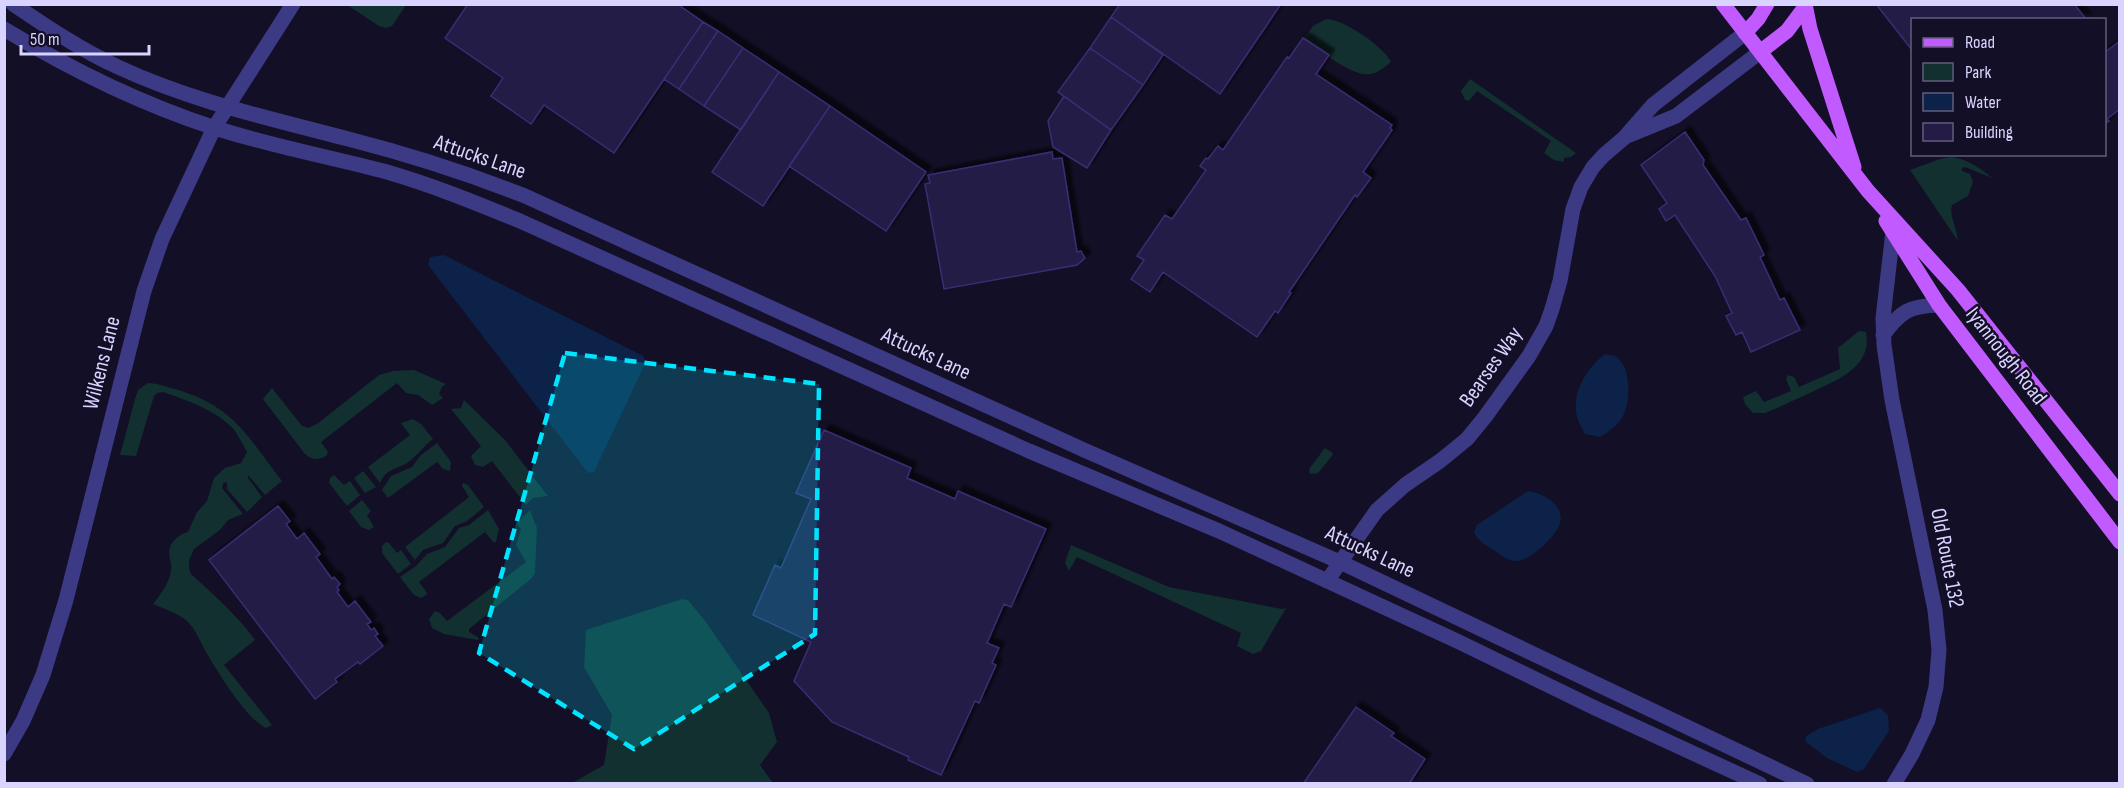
<svg xmlns="http://www.w3.org/2000/svg" width="2124" height="788" viewBox="0 0 2124 788" font-family="'Sofia Sans Condensed',sans-serif">
<style>
.green{fill:#12302f}
.water{fill:#0c2248}
.building{fill:#241b47;stroke:#3b2d73;stroke-width:1.5;filter:url(#shadow)}
.lines{fill:none;stroke-linecap:round;stroke-linejoin:round}
.minor{stroke:#3d3a85;stroke-width:15}
.major{stroke:#c25bff;stroke-width:15}
.marked{fill:#00e5ff;fill-opacity:0.2;stroke:#00e5ff;stroke-width:4.5;stroke-dasharray:12 8;stroke-linejoin:round}
.labels{text-anchor:middle;dominant-baseline:central;stroke-width:5;stroke-linejoin:round;paint-order:stroke}
.street-label{font-size:22px;fill:#d9d4ff;stroke:#130f26}
</style>
<defs>
<filter id="shadow"><feDropShadow dx="5.5" dy="-5.5" stdDeviation="1.5" flood-color="#0009"/></filter>
</defs>
<rect width="100%" height="100%" fill="#130f26"/>
<path class="green" d="M347 5H406L392 26 386 28 379 26Z
M1326 19C1344 19 1384 47 1391 62 1385 67 1378 73 1371 74 1350 77 1321 50 1304 38L1313 26Z
M1470 79 1576 153 1571 157 1564 158V162L1554 160 1544 153 1551 141 1477 91 1469 101 1465 100 1461 91Z
M1951 157C1968 159 1980 168 1992 178L1965 167 1962 168V171L1970 174 1973 182 1968 196 1952 205C1949 216 1957 229 1958 241L1910 170 1940 159Z
M1859 331 1866 332C1873 367 1837 380 1812 392 1796 399 1781 407 1765 413H1753L1745 404 1743 397 1756 391 1764 402 1791 391 1786 379 1788 375 1794 377 1799 387 1840 369 1838 348Z
M414 370 446 384 442 387 439 394 443 398 432 405 418 395 406 393 397 383 321 442 328 452 327 455C319 461 312 460 305 454L263 399 272 388 302 426 308 428 317 424 379 375 393 371Z
M148 383C157 383 166 387 175 389 234 406 247 436 282 481L265 495 248 475V478L262 497 247 512 227 489V482L223 483 222 488 243 514 228 520 220 530 194 549 189 561V568L191 574C214 595 237 615 255 640L224 665 272 725 266 728C247 720 217 671 206 652 200 641 196 630 187 621 178 613 164 609 153 604 161 594 169 583 171 571 172 564 169 558 169 551 170 542 179 534 188 532L197 512 207 501 214 478 225 468 241 463 247 452C243 445 239 437 235 431 219 411 186 400 163 392L157 393 154 396 136 456 120 455 135 399 138 390Z
M464 400 505 440 548 496 533 498 526 505 492 461 483 467 475 465 471 456 481 446 451 409 461 408Z
M413 419 421 424 433 439C424 446 416 457 407 463 395 470 386 469 380 483L368 467 410 435 401 423Z
M437 443 451 462 450 471 443 469 437 462 388 498 382 490 391 476 412 467 420 456Z
M1325 448 1333 453 1332 456 1318 473 1310 474 1309 469Z
M363 471 376 487 365 493 354 478Z
M334 475 344 485 350 481 360 495 347 506 329 483 330 478Z
M463 483 468 485 484 507 467 521 455 526 443 543 423 550 415 560 405 547 469 497 462 486Z
M362 500 371 511 367 515 374 527 369 530 361 527 349 511Z
M488 510 499 529 496 542H493L485 532 419 582 427 593 426 595 421 598 414 595 400 577 416 566 427 554 445 547 459 528 469 525Z
M530 510 537 528 535 573 532 578 469 629V632L479 638 478 640 444 634 432 628 429 619 435 611 440 613 447 621 526 562 516 545 521 529 516 524Z
M386 542 389 543 397 553 401 550 411 564 398 574 382 553V546Z
M1071 545 1169 587 1282 609 1286 608 1261 651 1253 654 1237 646 1241 633 1077 557 1069 571 1065 563Z
M682 599 688 600 706 622 769 713 777 742 760 765 773 783H572L604 765 612 715 584 667 586 630Z"/>
<path class="water" d="M444 255 643 356 646 362 594 472 588 473 428 265 430 257Z
M1605 354C1608 355 1612 355 1615 356 1632 365 1631 404 1622 418 1616 427 1608 432 1600 437L1585 434C1582 429 1579 423 1577 417 1571 392 1587 368 1605 354Z
M1528 491C1545 493 1569 508 1558 528 1551 540 1529 562 1515 561 1507 561 1500 554 1494 550 1485 545 1478 541 1474 532L1477 525Z
M1880 708 1888 715 1889 731 1864 769 1857 772 1827 758 1805 741 1806 736 1818 729Z"/>
<path class="building" d="M468 4H677L703 22 614 153 544 105 531 124 491 96 503 78 445 38Z
M1120 4H1281L1220 94 1111 17Z
M1876 4H2074L2086 19 1912 20V50Z
M1111 17 1163 55 1143 85 1090 48Z
M703 22 718 31 679 89 664 79Z
M718 31 743 48 704 106 679 89Z
M1303 38 1329 55 1316 74 1392 125 1390 128 1392 130 1363 172 1371 178 1357 197 1355 195 1289 292 1291 293 1278 313 1275 311 1257 337 1163 272 1150 292 1131 279 1144 260 1137 256 1165 215 1172 219 1206 170 1200 166 1206 158 1208 159 1218 146 1223 150 1287 57 1289 58Z
M2120 41V109L2107 119 2109 121 2104 124V53Z
M743 48 779 72 741 130 704 106Z
M1090 48 1143 85 1111 130 1058 92Z
M779 72 830 106 763 206 712 172Z
M1064 96 1111 130 1087 168 1053 147 1048 121Z
M830 106 926 172 886 231 789 166Z
M1685 132 1704 160 1703 165 1741 220 1746 218 1764 255 1760 257 1780 300 1784 298 1800 330 1751 352 1742 332 1736 335 1726 316 1732 313 1715 276 1675 215 1666 221 1659 209 1667 203 1641 165Z
M1052 152 1053 159 1062 158 1077 252 1081 251 1085 258 1077 265 944 289 925 184 930 183 928 175Z
M824 430 911 468 907 478 955 499 958 491 1046 529 1011 607 1004 604 987 643 999 648 992 663 996 665 979 703 975 701 941 775 908 760 909 757 832 722 794 681 811 642 753 615 775 565 781 568 811 499 796 493Z
M278 506 290 521 286 524 297 539 304 533 320 554 316 557 332 579 334 577 340 584 337 587 339 590 337 592 348 607 355 601 371 622 367 624 371 630 374 628 378 634 375 636 383 646 360 664 358 662 335 679 337 682 315 699 209 560Z
M1356 707 1394 733 1391 736 1425 759 1409 784H1303Z"/>
<g class="lines">
<path class="minor" d="M13 4C47 27 81 50 118 67 193 102 273 119 352 140 411 155 469 174 525 196L1084 450 1340 562 1807 784
M4 29C70 69 141 104 215 128 271 146 330 157 387 172 432 185 476 203 520 221L1029 451 1219 531 1457 641 1595 708 1760 784
M1627 136 1676 116 1760 52
M1893 231 1883 318 1884 345 1892 400 1935 610 1939 650 1936 687 1928 720 1912 754 1894 784
M1883 335C1901 311 1909 306 1939 305
M1327 581 1377 510 1405 485 1440 461 1467 439 1485 417 1529 356 1546 326 1552 309 1560 281 1573 209 1581 187 1593 167 1604 155 1624 138 1653 105 1745 33
M4 754 23 721 43 675 66 600 144 291 162 239 214 128 293 4"/>
<path class="major" d="M1723 4 1868 191 1958 290 2120 494
M1805 4 1810 29 1854 167
M1745 33 1758 19 1767 4
M1760 52 1787 31 1805 7
M1886 221 1939 305 2120 542"/>
</g>
<path class="marked" d="M565 353 819 384 815 634 634 749 479 653Z"/>
<g class="labels">
<g class="street-label">
<text transform="translate(480 157) rotate(19)">Attucks Lane</text>
<text transform="translate(926 354) rotate(25)">Attucks Lane</text>
<text transform="translate(2006 356) rotate(52)">Iyannough Road</text>
<text transform="translate(102 363) rotate(-76)">Wilkens Lane</text>
<text transform="translate(1491 367) rotate(-55)">Bearses Way</text>
<text transform="translate(1370 552) rotate(25)">Attucks Lane</text>
<text transform="translate(1947 558) rotate(79)">Old Route 132</text>
</g>
</g>
<rect width="2124" height="788" fill="none" stroke="#d9d4ff" stroke-width="12"/>
<rect x="1911" y="18" width="195" height="138" fill="#130f26" stroke="#625e7d" stroke-width="1.5"/>
<rect x="1923" y="38" width="30" height="9" fill="#c25bff" stroke="#625e7d" stroke-width="1.5"/>
<text x="1965" y="48" font-size="18" fill="#d9d4ff">Road</text>
<rect x="1923" y="63" width="30" height="18" fill="#12302f" stroke="#625e7d" stroke-width="1.5"/>
<text x="1965" y="78" font-size="18" fill="#d9d4ff">Park</text>
<rect x="1923" y="93" width="30" height="18" fill="#0c2248" stroke="#625e7d" stroke-width="1.5"/>
<text x="1965" y="108" font-size="18" fill="#d9d4ff">Water</text>
<rect x="1923" y="123" width="30" height="18" fill="#241b47" stroke="#625e7d" stroke-width="1.5"/>
<text x="1965" y="138" font-size="18" fill="#d9d4ff">Building</text>
<path d="M21 45v9h128v-9" fill="none" stroke="#d9d4ff" stroke-width="3"/>
<text x="30" y="45" font-size="18" fill="#d9d4ff" stroke="#130f26" stroke-width="4.5" paint-order="stroke">50 m</text>
</svg>
